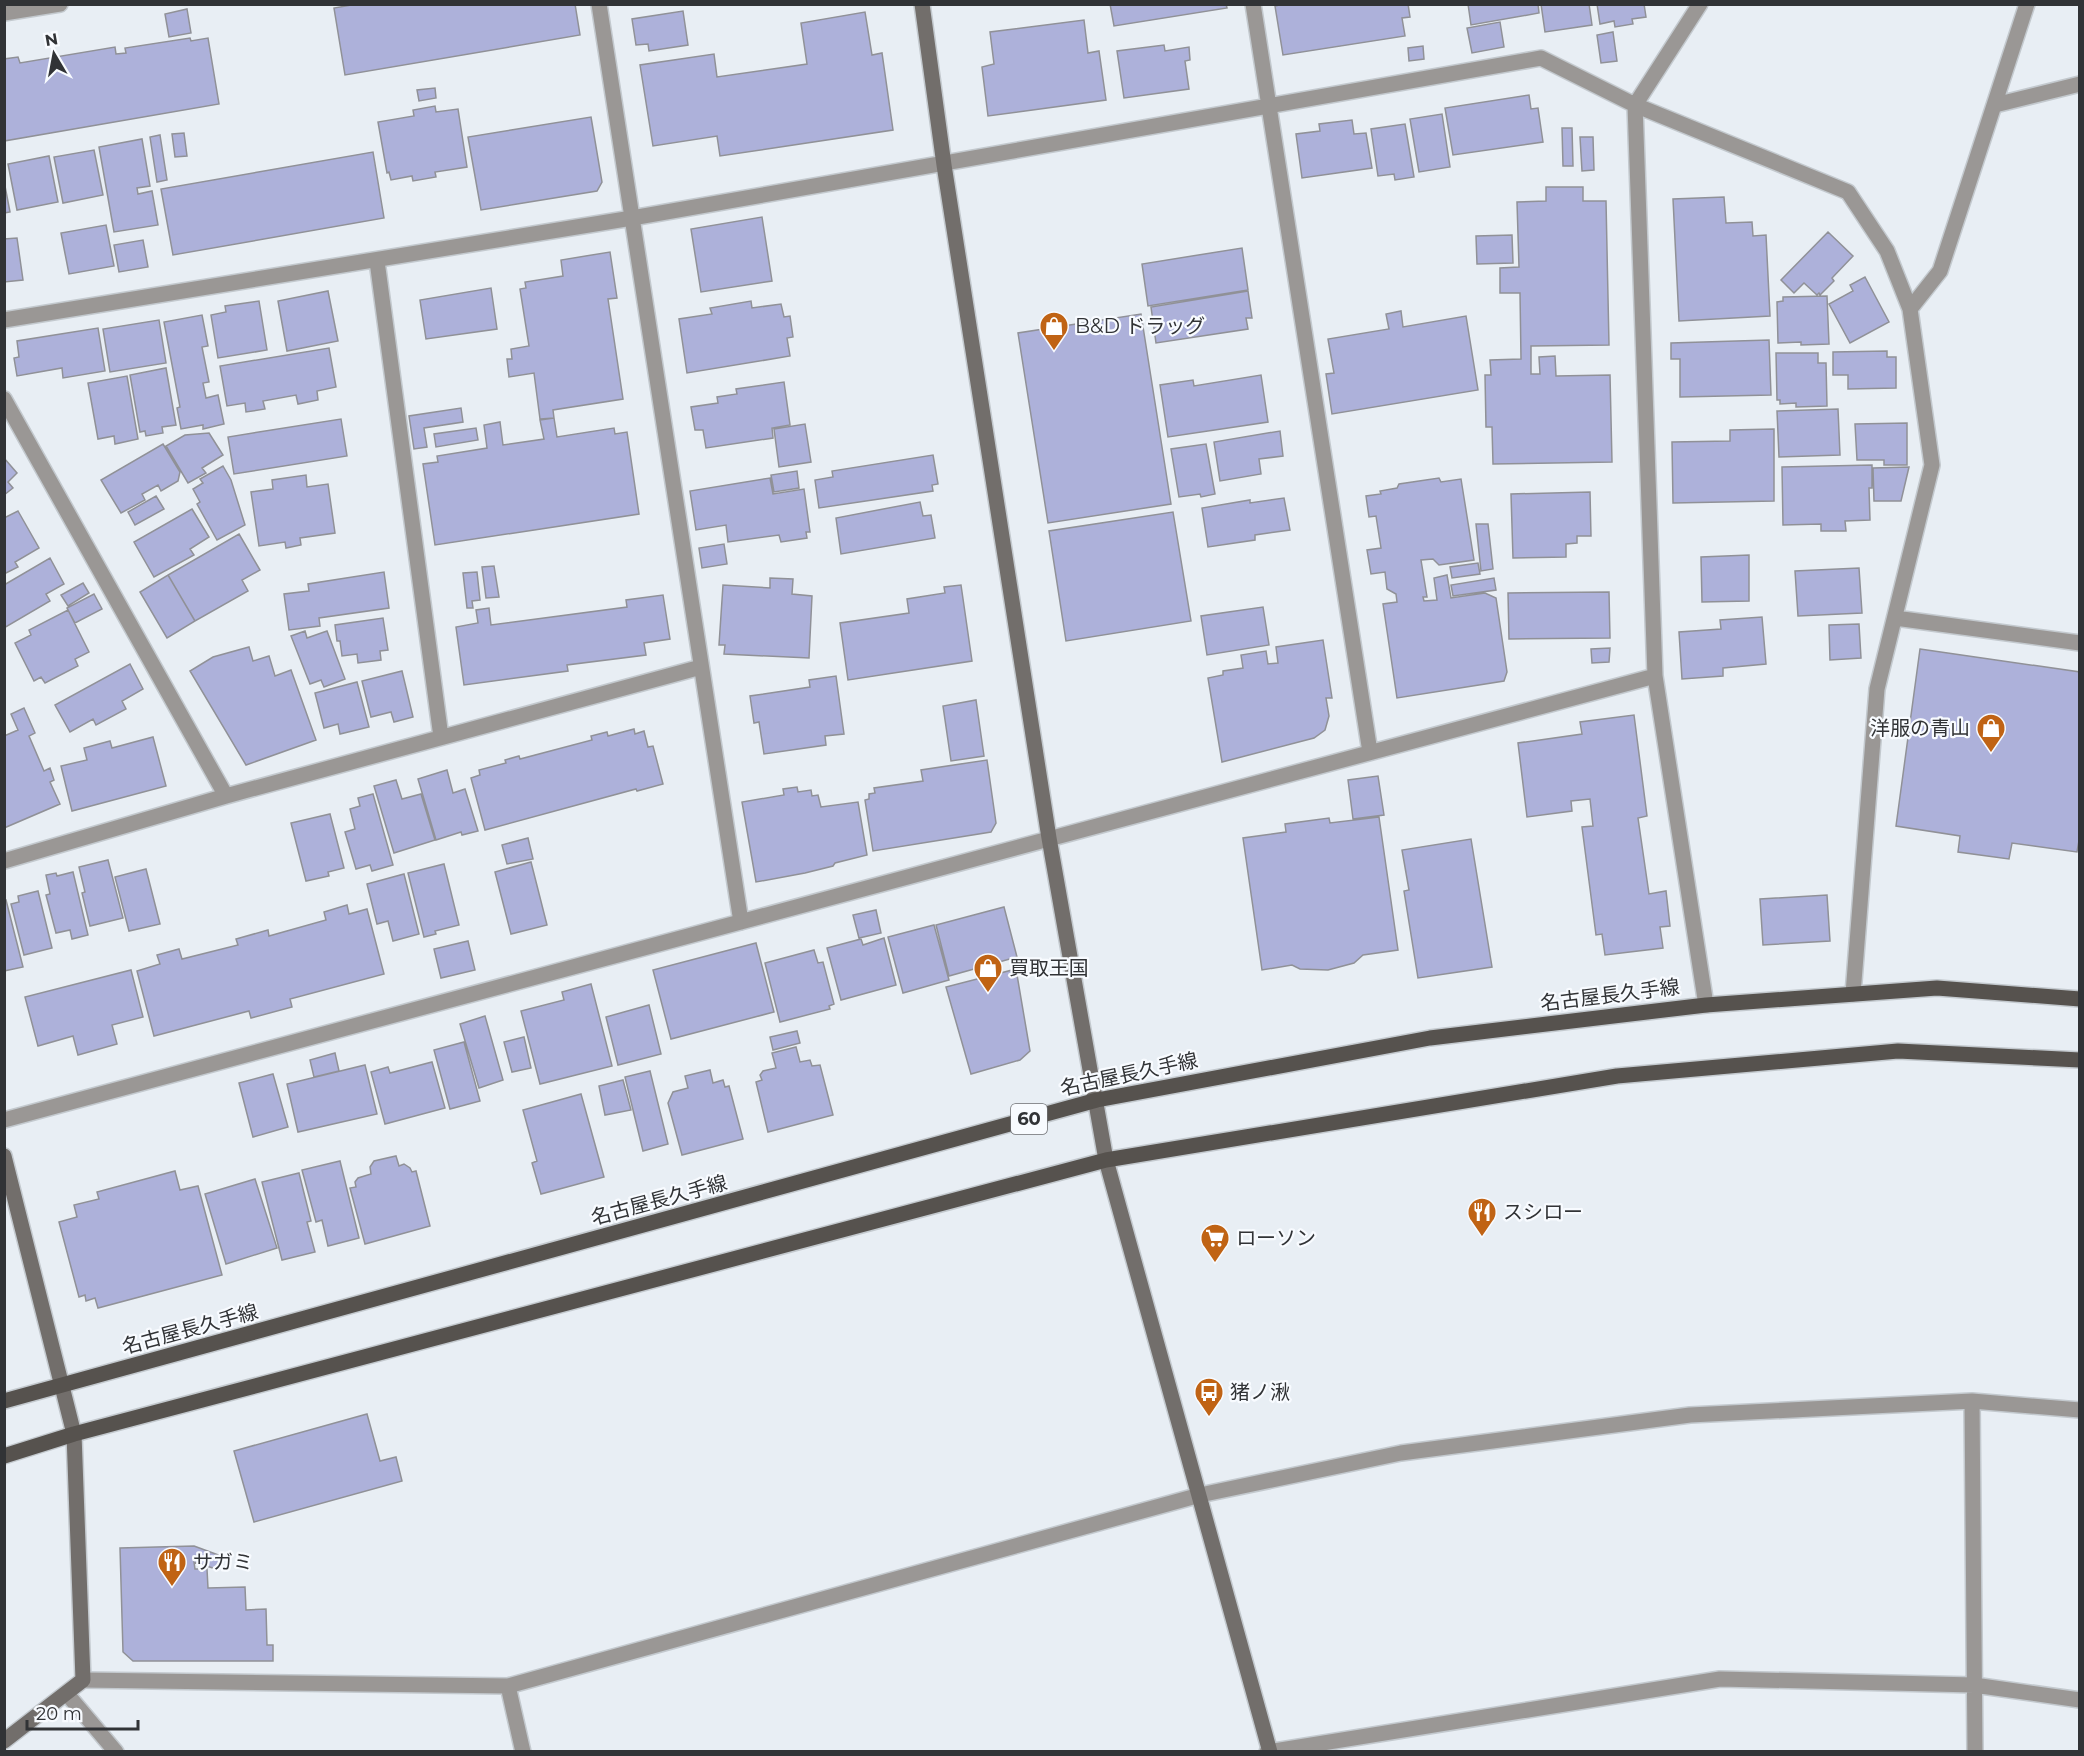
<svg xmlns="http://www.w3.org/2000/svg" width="2084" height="1756" viewBox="0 0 2084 1756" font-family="Montserrat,'Noto Sans JP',sans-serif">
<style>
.building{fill:#adb1da;stroke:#909197;stroke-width:1.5}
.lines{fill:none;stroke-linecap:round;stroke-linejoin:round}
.street-casing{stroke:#c3c9ce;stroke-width:18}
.secondary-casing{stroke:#c3c9ce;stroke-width:18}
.primary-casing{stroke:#c3c9ce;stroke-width:18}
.street{stroke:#9a9795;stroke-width:15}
.secondary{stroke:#726e6b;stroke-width:15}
.primary{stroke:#56524e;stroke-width:15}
.labels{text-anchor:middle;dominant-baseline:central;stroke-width:4.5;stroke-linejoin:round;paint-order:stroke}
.shield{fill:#f8fbff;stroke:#6d6f72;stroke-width:1.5}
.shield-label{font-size:18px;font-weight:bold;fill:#313336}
.poi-label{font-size:20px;fill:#313336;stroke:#f8fbff;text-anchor:start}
.street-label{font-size:20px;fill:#313336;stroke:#f8fbff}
</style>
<rect width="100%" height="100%" fill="#e8eef4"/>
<path class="building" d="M357 4H575L580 35 345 75 334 8Z
M1110 4H1226L1227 8 1114 26Z
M1284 4H1408L1410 17 1402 18 1405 36 1283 55 1275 6Z
M1468 4H1538L1539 13 1471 25Z
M1541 4H1589L1592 25 1545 32Z
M1597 4H1644L1646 17 1632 19 1633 24 1615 27 1614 21 1600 24Z
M187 9 191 33 169 37 165 14Z
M683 11 688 45 649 51 648 44 636 45 632 19Z
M865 12 872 55 882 53 893 130 720 156 717 136 653 146 640 65 714 54 717 77 807 64 801 23Z
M1084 20 1088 53 1099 51 1106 100 988 116 982 67 994 64 990 32Z
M1500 22 1504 47 1472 53 1467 28Z
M1613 32 1617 61 1601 63 1597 35Z
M190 38 191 41 208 38 219 104 4 141V59L18 57 20 63 115 47 116 54 126 53 125 48Z
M1164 45 1165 51 1189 47 1190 60 1185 61 1189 89 1124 98 1117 51Z
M1423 46 1424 59 1409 61 1408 48Z
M435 88 436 98 419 101 417 90Z
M1529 95 1531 109 1538 108 1543 142 1453 155 1445 108Z
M435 106 436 112 458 109 467 167 435 172 436 177 413 181 412 176 391 180 389 172 387 173 378 122 414 116 413 110Z
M1442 114 1450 167 1419 172 1410 119Z
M591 117 602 182 597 191 481 210 468 137Z
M1352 120 1354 134 1366 133 1372 168 1302 178 1296 134 1320 131 1319 124Z
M1405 124 1414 177 1395 180 1394 174 1378 176 1371 129Z
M1562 128H1572L1573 166H1563Z
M184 133 187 156 175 157 172 134Z
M160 135 167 180 157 182 150 137Z
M1580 137H1593L1594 170 1582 171Z
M142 139 150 186 137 188 138 194 152 191 158 225 114 232 99 147Z
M94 150 103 195 63 203 54 157Z
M373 152 384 218 173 255 161 189Z
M49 156 58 202 17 210 8 164Z
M4 181 10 212 4 213Z
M1546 187H1583V201H1606L1609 345 1531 346V374H1540L1539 357 1555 356 1556 376 1610 375 1612 462 1493 464 1492 427H1486L1485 375H1491L1490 360 1521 359 1520 293H1500V268L1519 267 1517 202 1546 201Z
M1724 197 1726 223 1752 222 1753 236 1766 235 1770 316 1679 321 1673 199Z
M762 217 772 281 701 292 691 229Z
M106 225 114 266 69 274 61 233Z
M1828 232 1853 256 1832 278 1834 281 1820 295 1819 293 1817 295 1804 283 1794 293 1781 280Z
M1512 235 1513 263 1477 264 1476 236Z
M17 238 23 280 4 282V239Z
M143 240 148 267 119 272 114 245Z
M1242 248 1248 290 1148 306 1142 264Z
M610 252 617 298 608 299 623 399 553 410 554 418 540 419 534 373 509 377 507 359H512L511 349 529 346 520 289 526 288 525 282 563 276 561 260Z
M1865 277 1889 322 1850 343 1829 304 1853 291 1850 285Z
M491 288 497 329 426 339 420 300Z
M328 291 338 341 287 351 278 301Z
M1248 291 1252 318H1246L1248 329 1156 343 1151 307Z
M1827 296 1829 344 1801 345V342L1778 343 1777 302 1783 301V297Z
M259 301 267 350 218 358 211 315 226 312 225 306Z
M751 301 752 308 781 304 784 317 790 316 793 337 787 338 790 356 687 373 679 319 712 314 710 308Z
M1401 311 1403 327 1466 316 1478 390 1332 414 1326 374 1334 373 1328 339 1389 329 1386 314Z
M1141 314 1171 504 1048 523 1018 333Z
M202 315 208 346 202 347 209 382 203 383 206 398 218 395 224 424 203 429V425L181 429 177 408 180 407 164 322Z
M159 320 166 363 110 372 103 329Z
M98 328 105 371 63 378 62 368 17 376 14 358 19 357 17 341Z
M1769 340 1771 395 1680 397V359H1671V343Z
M329 348 336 387 317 391 318 400 298 404 296 395 263 401 265 409 246 412 245 403 227 406 220 366Z
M1887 351V357H1896V388L1848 389V375H1833V352Z
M1776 353H1818V363H1826L1827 406 1796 407V403L1780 404V400H1777Z
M166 368 176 425 162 427 163 433 146 436 145 431 140 432 130 375Z
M1261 375 1268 422 1168 437 1160 385 1193 380 1194 386Z
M127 376 138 439 115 444 114 436 98 439 88 383Z
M784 382 790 425 772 428 773 438 706 448 703 430H695L691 407 718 403 717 397 737 394 736 389Z
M461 408 463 422 424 428 427 447 414 449 409 416Z
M1838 409 1840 455 1779 457 1777 411Z
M554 418 557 437 614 428 615 434 627 432 639 514 435 545 423 464 438 462 437 456 487 448 484 425 500 422 503 445 544 439 540 420Z
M341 419 347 456 234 474 228 437Z
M1907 423V465H1884V460H1857L1855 424Z
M805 424 811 462 779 467 774 429Z
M476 428 478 440 436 447 434 434Z
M1774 429V501L1673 503 1672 442 1730 441V430Z
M1280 431 1283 456 1259 459 1261 474 1220 481 1214 442Z
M209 433 223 455 202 468 206 473 188 483 166 446 185 435Z
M163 444 180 472 178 481 161 491 158 485 142 494 145 500 121 513 101 480Z
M1206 444 1215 494 1201 497 1200 494 1179 497 1171 449Z
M933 455 938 484 932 485 933 491 819 508 815 480 833 477 832 471Z
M4 458 17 473 8 482 13 488 4 495Z
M1872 465V488H1869L1870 520 1845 521 1846 531H1821V524L1783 525 1782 467Z
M223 466 231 480 245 525 217 540 197 504 200 502 193 489 203 483 200 479Z
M1909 467 1901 501H1874L1873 468Z
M797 471 799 488 774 492 771 475Z
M306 475 307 487 328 484 335 533 300 538 301 545 286 548 285 542 259 546 251 492 273 489 272 480Z
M770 478 773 494 804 489 810 532H806L807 538 781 542 779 535 728 542 726 525 696 530 690 491Z
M1439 478 1441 482 1461 479 1474 560 1439 565 1433 559 1421 560 1427 597H1423L1424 601 1437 600 1434 578 1447 575 1451 598 1485 593 1496 598 1507 672 1504 681 1397 698 1383 604 1397 602 1396 594 1387 589 1385 572 1371 574 1367 550 1381 548 1376 516 1369 517 1366 496 1381 494 1380 491 1397 488 1399 484Z
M1590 492 1591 536H1577V543L1566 544V557L1513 558 1511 494Z
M156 496 164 509 135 525 128 512Z
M1284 498 1290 530 1255 535V540L1208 547 1202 508 1250 500V503Z
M920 502 923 516 931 515 935 538 841 554 836 518Z
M192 509 209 537 190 549 194 555 154 577 134 542Z
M18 511 39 548 15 562 18 567 4 574V518Z
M1173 512 1191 621 1066 641 1049 531Z
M1476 524H1488L1493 569 1481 571Z
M239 534 260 570 242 580 248 591 195 621 168 575Z
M724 544 727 564 702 568 699 548Z
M1749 555V601L1702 602 1701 557Z
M50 558 64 584 46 594 50 601 4 628V585Z
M1478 563 1480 574 1452 578 1450 567Z
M494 566 499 597 486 598 482 567Z
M1859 568 1862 613 1798 616 1795 571Z
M384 572 389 608 319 618 320 626 289 630 284 594 309 591 308 584Z
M477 572 480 600 472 601 473 608H467L463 573Z
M168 575 195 621 167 638 140 592Z
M770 578 793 579 792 594 812 596 809 658 724 654 725 645H719L723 585 770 588Z
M1494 578 1496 590 1453 596 1451 585Z
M83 583 89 593 68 606 61 595Z
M961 585 972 661 848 680 840 623 909 613 907 599 945 593 944 587Z
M1609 592 1610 638 1509 639 1508 593Z
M94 594 102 609 75 623 67 608Z
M663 595 670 639 644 643 646 655 567 665 568 671 464 685 456 627 478 623 476 610 489 608 491 625 627 607 626 600Z
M1263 607 1269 645 1207 655 1201 616Z
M68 610 89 652 75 659 78 666 45 683 41 677 34 681 15 643 31 635 29 630Z
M1762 617 1766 664 1723 668V676L1682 679 1679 632 1721 629 1720 620Z
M383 618 388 650 380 651 381 660 358 663 357 654 342 656 340 641H337L335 625Z
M1859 624 1861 658 1830 660 1829 625Z
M305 631 307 638 327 631 345 679 324 687 321 680 310 684 291 636Z
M1323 640 1332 698H1326L1329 716 1325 730 1314 738 1222 762 1208 678 1223 675V671L1243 668 1241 655 1266 651 1268 664 1278 663 1276 647Z
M249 647 253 661 269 656 275 676 291 670 316 740 246 765 190 671 213 657Z
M1610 648 1609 662 1592 663 1591 649Z
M1920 649 2080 672V835L2077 852 2012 843 2009 859 1958 852 1960 836 1896 826Z
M130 664 143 689 122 701 126 709 96 725 93 719 70 732 55 705Z
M402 671 413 717 394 722 391 712 371 717 362 681Z
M836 676 844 734 825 736 826 745 764 754 759 722 754 723 750 696 810 687 809 680Z
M357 682 369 727 340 734 338 724 324 728 315 693Z
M976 700 984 756 951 761 943 706Z
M24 708 35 733 29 736 44 771 50 768 54 780 50 782 60 804 4 828V736L18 730 11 714Z
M1634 715 1647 816 1638 818 1649 894 1666 891 1670 926 1660 927 1663 948 1605 955 1602 934 1596 935 1582 827 1593 826 1590 799 1571 801 1572 811 1527 817 1518 743 1582 734 1580 722Z
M634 729 635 734 644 731 648 747 653 746 663 784 637 791 636 789 485 830 471 778 480 775 479 770 506 763 505 760 519 756 520 759 592 740 591 736 607 732 608 736Z
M153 737 166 786 72 811 61 766 87 760 84 748 110 741 112 748Z
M987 760 996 823 991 832 873 851 865 800 869 799V794L875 793 874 788 923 781 921 770Z
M447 770 453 793 465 789 478 831 462 835 461 832 436 840 418 779Z
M1378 776 1384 815 1353 819 1348 780Z
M396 780 402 799 421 794 435 840 394 853 374 786Z
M797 787 798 792 811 790 812 796 818 795 821 807 858 802 867 855 835 863 833 866 805 873 756 882 742 802 784 795 783 789Z
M373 794 393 865 372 871 370 865 356 869 345 832 355 829 350 809 360 806 358 798Z
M330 814 344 868 328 872 329 876 306 881 291 823Z
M1379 817 1398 950 1363 955 1354 963 1328 970 1300 969 1292 965 1262 970 1243 838 1286 832 1285 824 1329 818 1330 823Z
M528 838 533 859 507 864 502 845Z
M1471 839 1492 967 1418 978 1404 891 1409 890 1402 850Z
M108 860 123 918 90 926 82 893 85 892 79 867Z
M531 862 547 925 511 934 495 872Z
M444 864 459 925 435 931 436 934 424 937 408 873Z
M146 869 160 924 129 931 115 877Z
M73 872 88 935 72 939 70 930 56 933 46 895 50 894 46 875 56 873 57 876Z
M404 874 419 934 393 941 388 921 377 924 367 884Z
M38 891 52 948 24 955 11 904 19 902 18 896Z
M1827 895 1830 941 1763 945 1760 899Z
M6 900 23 967 4 971V901Z
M347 905 349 914 367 909 384 974 290 999 292 1007 251 1018 249 1011 154 1036 137 971 160 964 157 955 179 949 182 959 238 945 236 939 268 930 269 936 326 920 324 912Z
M1004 907 1017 957 949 976 936 925Z
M876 910 881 933 859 938 853 915Z
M934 925 949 980 903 993 888 937Z
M884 938 896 985 841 1000 827 948 861 939 863 945Z
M468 941 475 970 441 978 434 949Z
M756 943 774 1012 671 1039 653 970Z
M814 950 818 963 823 962 834 1004 829 1006 830 1009 780 1022 765 963Z
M1016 969 1030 1051 1020 1060 971 1074 946 987Z
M131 970 143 1017 112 1025 117 1044 78 1055 73 1036 38 1046 25 997Z
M591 984 612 1066 540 1084 521 1011 564 1000 562 992Z
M649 1005 661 1054 618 1065 606 1017Z
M485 1016 503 1080 479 1088 460 1024Z
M797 1031 800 1043 773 1050 770 1037Z
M524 1037 531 1068 512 1072 504 1042Z
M464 1042 480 1101 450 1109 434 1050Z
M796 1047 800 1062 810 1060 812 1066 820 1065 833 1115 768 1132 756 1082 762 1080 760 1075 763 1071 776 1068 772 1053Z
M335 1053 339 1071 314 1077 310 1060Z
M432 1062 445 1108 385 1124 371 1072 388 1067 390 1073Z
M365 1065 377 1114 298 1132 287 1084Z
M710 1070 713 1083 723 1080 725 1087 729 1086 743 1139 682 1155 668 1103 673 1092 688 1088 685 1076Z
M650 1071 668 1144 643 1151 625 1077Z
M273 1074 288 1127 253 1137 239 1083Z
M623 1080 631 1110 605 1115 599 1086Z
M581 1094 604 1177 541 1194 532 1163 537 1161 523 1110Z
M396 1156 399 1166 404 1164 410 1168 412 1172 416 1171 430 1226 365 1244 350 1188 356 1187 355 1182 358 1178 371 1174 370 1167 374 1161Z
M340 1161 359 1238 328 1246 322 1220 316 1222 302 1170Z
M175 1171 180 1190 198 1186 222 1275 98 1308 95 1298 86 1301 85 1295 79 1297 59 1222 77 1217 74 1205 99 1199 97 1192Z
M299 1173 311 1221 307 1222 315 1252 282 1260 262 1182Z
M255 1179 277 1248 226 1264 205 1194Z
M367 1414 380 1461 396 1457 402 1481 254 1522 234 1451Z
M194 1546 221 1556 216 1569 194 1562 195 1569H207L208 1588 245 1587 246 1610 266 1609 267 1645H273V1661H133L123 1652 120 1548Z"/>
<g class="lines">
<g class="street-casing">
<path id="street" d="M599 4 741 922
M1253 4 1370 752
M1700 4 1635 105 1655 676 1706 1005
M4 13 60 4
M1995 105 2080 84
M377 261 441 737
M4 320 632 218 1541 58 1635 105 1848 192 1887 251 1910 309
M4 399 226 796
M1895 618 2080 643
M4 861 226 796 701 667
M1853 994 1877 689 1932 465 1910 309 1940 271 2027 4
M4 1120 1655 676
M1972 1401 1975 1752
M83 1680 508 1686 1200 1495 1401 1453 1690 1415 1972 1401 2080 1410
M508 1686 523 1752
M67 1694 116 1752
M1267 1752 1720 1679 1974 1685 2080 1700"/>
</g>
<g class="secondary-casing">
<path id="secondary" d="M922 4 944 165 1049 838 1106 1160 1270 1752
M4 1156 74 1434 83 1680 4 1741"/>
</g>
<g class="primary-casing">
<path id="primary" d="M4 1401 1097 1100 1430 1038 1706 1005 1937 988 2080 999
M4 1456 74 1434 1106 1160 1617 1076 1898 1051 2080 1060"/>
</g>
<use href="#street" class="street"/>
<use href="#secondary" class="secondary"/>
<use href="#primary" class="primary"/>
</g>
<defs>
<g id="shop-pin" transform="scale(1.5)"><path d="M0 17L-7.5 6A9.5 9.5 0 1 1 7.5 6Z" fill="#c06314" stroke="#f8fbff"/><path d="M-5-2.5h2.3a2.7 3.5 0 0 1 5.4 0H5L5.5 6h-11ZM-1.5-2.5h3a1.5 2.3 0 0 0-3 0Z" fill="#fff"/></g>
<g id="restaurant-pin" transform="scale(1.5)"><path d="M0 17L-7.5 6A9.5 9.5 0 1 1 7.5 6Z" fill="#c06314" stroke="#f8fbff"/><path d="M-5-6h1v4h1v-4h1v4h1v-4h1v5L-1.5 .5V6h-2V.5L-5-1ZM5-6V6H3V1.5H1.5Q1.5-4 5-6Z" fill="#fff"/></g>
<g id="supermarket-pin" transform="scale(1.5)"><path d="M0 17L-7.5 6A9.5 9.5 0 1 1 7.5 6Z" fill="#c06314" stroke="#f8fbff"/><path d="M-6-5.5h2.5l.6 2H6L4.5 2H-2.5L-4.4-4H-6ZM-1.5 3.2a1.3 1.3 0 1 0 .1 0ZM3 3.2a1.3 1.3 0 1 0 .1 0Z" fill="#fff"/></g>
<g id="bus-pin" transform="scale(1.5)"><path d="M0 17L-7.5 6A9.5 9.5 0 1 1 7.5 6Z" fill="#c06314" stroke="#f8fbff"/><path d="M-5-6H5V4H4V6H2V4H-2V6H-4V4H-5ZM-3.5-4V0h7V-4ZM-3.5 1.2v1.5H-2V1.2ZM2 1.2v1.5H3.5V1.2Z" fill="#fff"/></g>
</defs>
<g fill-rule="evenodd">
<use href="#shop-pin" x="1054" y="326"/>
<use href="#shop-pin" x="1991" y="728"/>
<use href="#shop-pin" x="988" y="968"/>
<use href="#restaurant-pin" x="1482" y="1212"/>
<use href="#supermarket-pin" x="1215" y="1238"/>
<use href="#bus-pin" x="1209" y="1392"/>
<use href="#restaurant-pin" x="172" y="1562"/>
</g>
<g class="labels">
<rect class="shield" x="1011" y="1104" width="36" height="30" rx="4.5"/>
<g class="shield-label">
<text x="1029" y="1119">60</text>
</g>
<g class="poi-label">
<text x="1075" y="326">B&amp;D ドラッグ</text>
<text x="1970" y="728" text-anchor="end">洋服の青山</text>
<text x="1009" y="968">買取王国</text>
<text x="1503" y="1212">スシロー</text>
<text x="1236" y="1238">ローソン</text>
<text x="1230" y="1392">猪ノ湫</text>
<text x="193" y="1562">サガミ</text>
</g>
<g class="street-label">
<text transform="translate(1610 995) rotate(-7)">名古屋長久手線</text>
<text transform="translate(1129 1074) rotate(-12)">名古屋長久手線</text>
<text transform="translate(659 1200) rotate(-15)">名古屋長久手線</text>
<text transform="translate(190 1329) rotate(-15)">名古屋長久手線</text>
</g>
</g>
<rect width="2084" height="1756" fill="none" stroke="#313336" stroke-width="12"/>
<g transform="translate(54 54) rotate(350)" stroke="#f8fbff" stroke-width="4.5" paint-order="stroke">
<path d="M0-4.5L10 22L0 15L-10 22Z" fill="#313336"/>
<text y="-9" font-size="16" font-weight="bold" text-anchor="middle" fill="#313336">N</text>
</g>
<path d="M27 1720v9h111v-9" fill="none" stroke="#313336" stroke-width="3"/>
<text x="36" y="1720" font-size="18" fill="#313336" stroke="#f8fbff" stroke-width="4.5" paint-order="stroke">20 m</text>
</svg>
